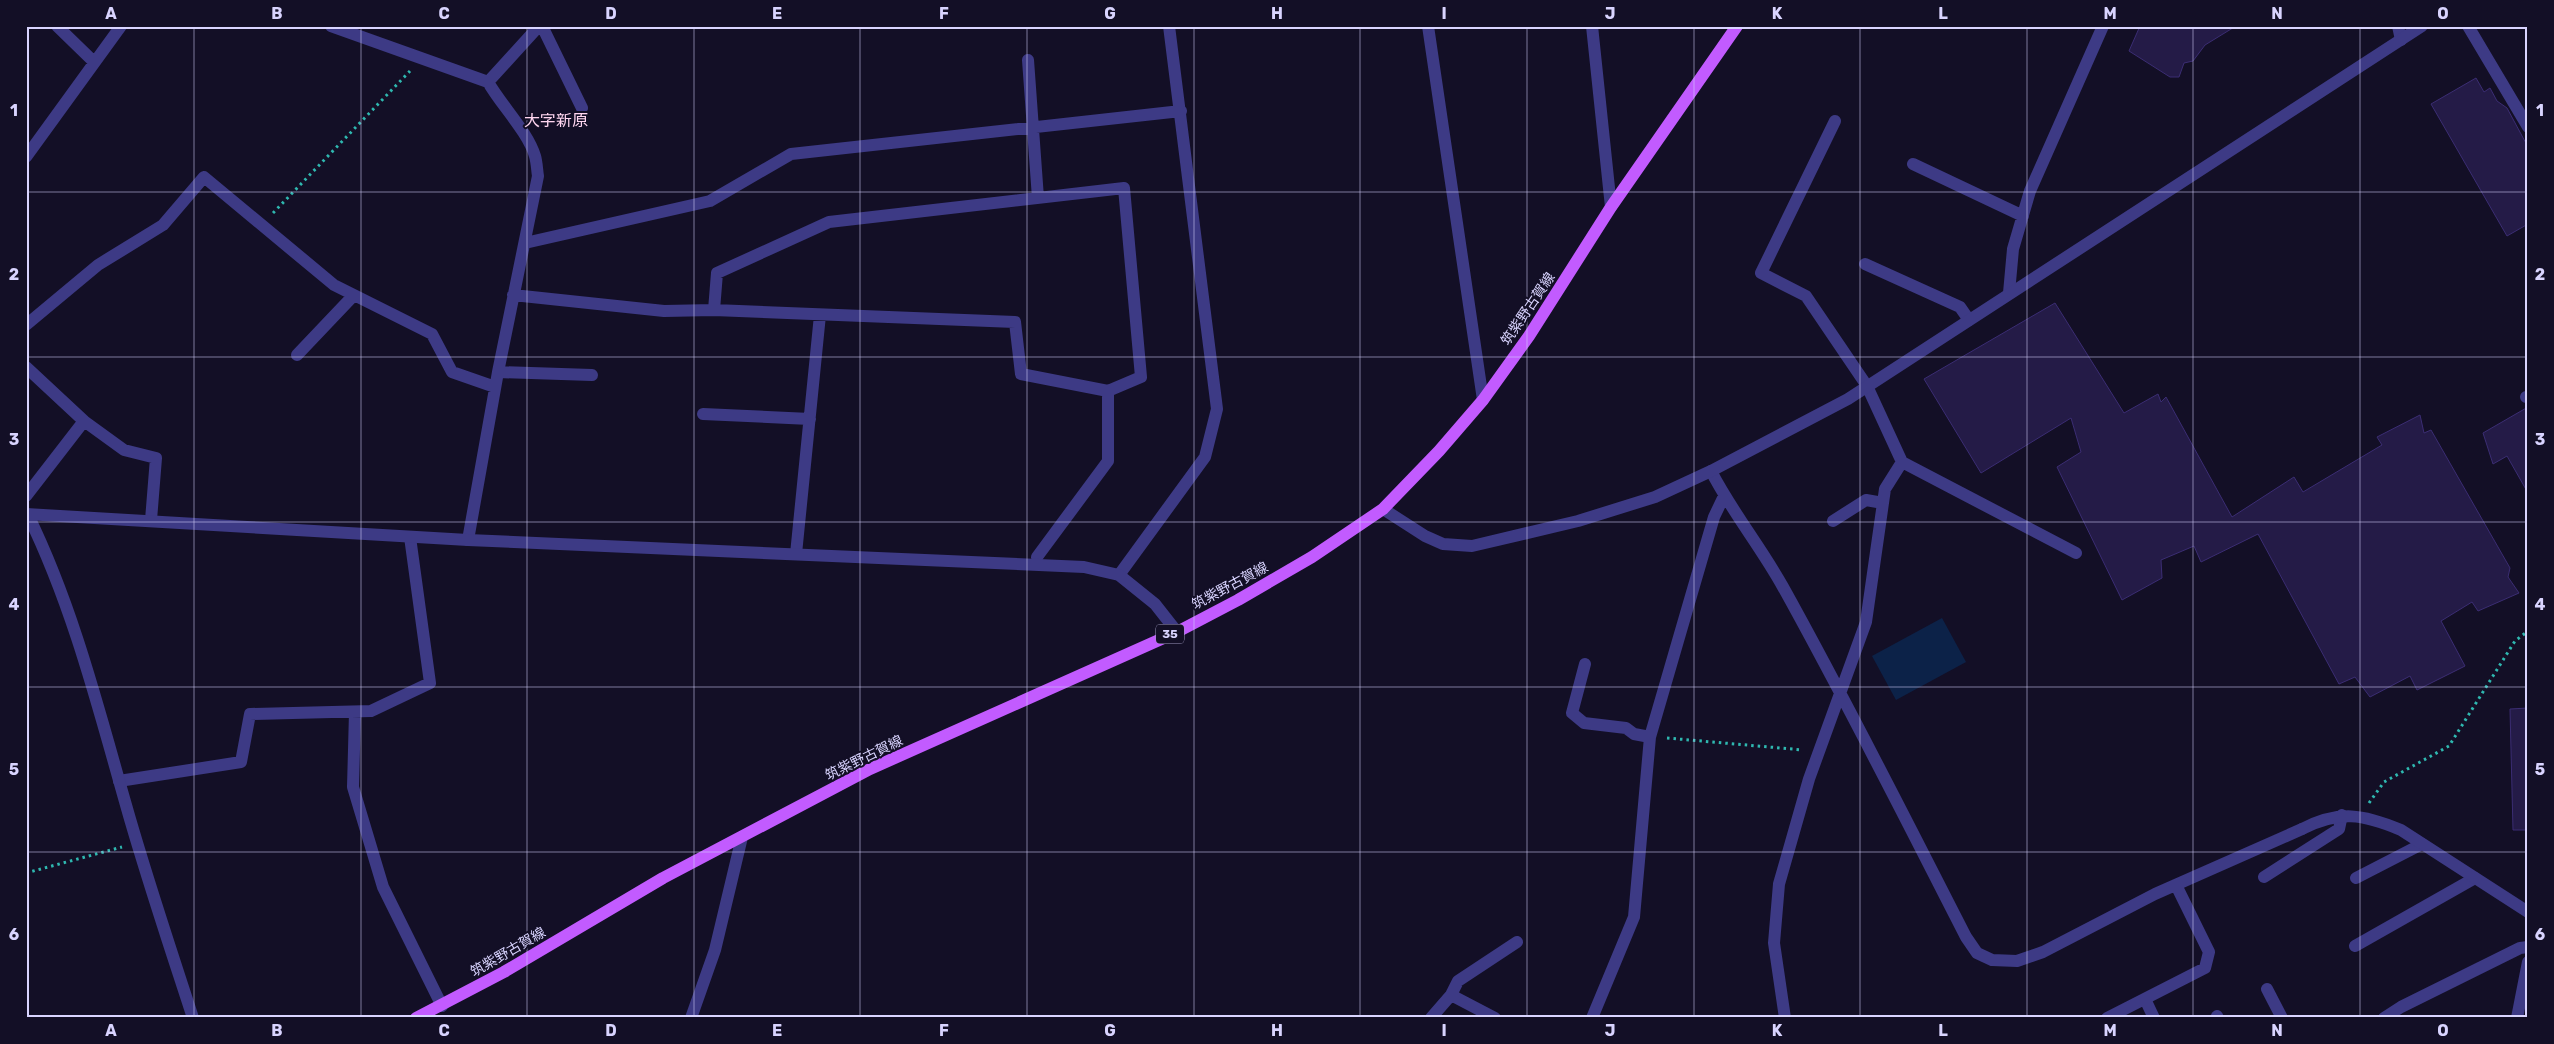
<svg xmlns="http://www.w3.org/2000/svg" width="2554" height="1044" viewBox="0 0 2554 1044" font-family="Rubik,'Noto Sans JP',sans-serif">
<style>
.water{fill:#0c2248}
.building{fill:#241b47;stroke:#3b2d73}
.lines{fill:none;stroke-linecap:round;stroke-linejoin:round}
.path{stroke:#2fb8b0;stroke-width:3;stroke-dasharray:2.5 4;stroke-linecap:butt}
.service{stroke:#3d3a85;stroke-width:12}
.minor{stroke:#3d3a85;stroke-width:12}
.tertiary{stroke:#3d3a85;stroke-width:12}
.primary{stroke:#c25bff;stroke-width:12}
.grid{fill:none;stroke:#d9d4ff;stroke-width:1;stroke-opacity:0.55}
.labels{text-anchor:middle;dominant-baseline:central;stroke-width:4;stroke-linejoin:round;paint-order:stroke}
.shield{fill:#130f26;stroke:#9e99be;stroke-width:1}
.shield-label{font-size:12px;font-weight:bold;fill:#d9d4ff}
.street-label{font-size:14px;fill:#d9d4ff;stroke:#130f26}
.quarter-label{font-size:16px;fill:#ffd6f0;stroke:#130f26}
.neatline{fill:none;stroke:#d9d4ff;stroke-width:2}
.grid-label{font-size:16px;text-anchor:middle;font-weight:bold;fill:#d9d4ff}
</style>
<rect width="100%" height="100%" fill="#130f26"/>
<path class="water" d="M1942 618 1966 662 1896 700 1872 656Z"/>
<path class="building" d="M2140 26H2236L2205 45 2193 61 2184 63 2179 77H2170L2129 51Z
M2476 78 2484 92 2490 88 2497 101 2507 108 2528 147V224L2507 236 2431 104Z
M2055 303 2124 413 2158 394 2161 402 2166 397 2232 517 2294 477 2303 492 2382 445 2377 437 2420 415 2424 433 2431 430 2510 568 2508 577 2519 593 2478 611 2472 602 2441 621 2465 666 2417 690 2410 676 2370 697 2355 677 2339 684 2258 534 2201 562 2194 546 2161 560 2162 578 2122 600 2057 467 2081 452 2071 418 1981 473 1924 379Z
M2528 407V493L2507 456 2493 464 2483 433Z
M2528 708V830H2513L2510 709Z"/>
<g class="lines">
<path class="path" d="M273 213 410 71
M1667 738 1803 750
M2369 803 2384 782 2449 746 2515 641 2528 631
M26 873 122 847"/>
<path class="service" d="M2468 26 2528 127
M2526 397H2528"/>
<path class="minor" d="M57 26 94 62
M331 26 488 82C501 105 528 132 535 156 537 163 537 170 538 176L498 372 468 540
M542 26 582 108
M1428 26 1483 400
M1592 26 1611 207
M2398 26 2401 40
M1028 60 1038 198
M488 82 539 26
M1835 121 1761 273 1806 296 1867 386 1902 462 2076 553
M26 157 121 26
M1913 164 2023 216
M525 243 710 201 791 154 1181 111
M1865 264 1960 307 1969 320
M2009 293 2013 249 2030 191 2103 26
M513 295 664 311 714 310 717 273 829 222 1124 188 1141 377 1108 391V461L1037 557
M714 310 1015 322 1021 374 1108 391
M26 325 98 265 163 225 204 177 334 285 432 334 452 372 495 387
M297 355 354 295
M26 367 84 421 26 496
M498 372 592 375
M703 414 810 419
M84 421 124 450 156 458 151 520
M1711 471C1732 512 1761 547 1783 587 1847 702 1906 820 1966 937L1977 953 1992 960 2017 961 2043 952 2155 894 2302 829
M1833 521 1866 500 1883 503
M796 554 820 315
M1119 575 1205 457 1217 409 1169 26
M1585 664 1572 713 1584 723 1626 728 1634 734 1650 737
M355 712 353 787 383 887 442 1006
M119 781 241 762 250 714 371 711 430 683 410 537
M2264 877 2339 829 2342 815
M2356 878 2422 844
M2355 946 2475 878
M2267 989 2282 1018
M1451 995 1458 981 1517 942
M2145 999 2154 1018
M2217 1016 2218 1018
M1431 1018 1451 995 1495 1018
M1592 1018 1634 917 1650 737 1714 517 1724 496
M1785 1018 1774 943 1779 884 1809 779 1866 622 1885 489 1902 462
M2107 1018 2205 968 2209 952 2176 885
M2384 1018 2401 1007 2520 948 2528 947
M2517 1018 2528 962"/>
<path class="tertiary" d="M1383 509 1425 536 1443 544 1472 546 1578 521 1655 497 1711 471 1848 399 2422 26
M26 514 468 540 1084 567 1119 575 1155 604 1177 632
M28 515C73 607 98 707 126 805 146 876 170 947 193 1018
M2302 829C2339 810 2363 814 2401 830L2528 912
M691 1018 715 950 742 837"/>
<path class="primary" d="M416 1018 504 972 663 878 870 769 1177 632 1238 600 1312 557 1383 509 1439 451 1483 400 1529 336 1611 207 1737 26"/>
</g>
<path class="grid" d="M194 26V1018M361 26V1018M527 26V1018M694 26V1018M860 26V1018M1027 26V1018M1194 26V1018M1360 26V1018M1527 26V1018M1694 26V1018M1860 26V1018M2027 26V1018M2193 26V1018M2360 26V1018M26 192H2528M26 357H2528M26 522H2528M26 687H2528M26 852H2528"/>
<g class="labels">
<rect class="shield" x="1156" y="624.5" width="28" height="19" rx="4"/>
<g class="shield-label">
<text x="1170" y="634">35</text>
</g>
<g class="street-label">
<text transform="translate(1528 309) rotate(-56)">筑紫野古賀線</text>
<text transform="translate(1230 586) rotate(-28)">筑紫野古賀線</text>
<text transform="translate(864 758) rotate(-26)">筑紫野古賀線</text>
<text transform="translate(508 952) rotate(-30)">筑紫野古賀線</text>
</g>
<g class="quarter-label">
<text x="556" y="120">大字新原</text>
</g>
</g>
<rect width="2554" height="1044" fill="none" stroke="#130f26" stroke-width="55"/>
<rect x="28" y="28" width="2498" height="988" class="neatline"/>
<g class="grid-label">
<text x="111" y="19">A</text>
<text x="277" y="19">B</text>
<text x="444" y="19">C</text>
<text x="611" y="19">D</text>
<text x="777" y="19">E</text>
<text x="944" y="19">F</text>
<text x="1110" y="19">G</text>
<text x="1277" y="19">H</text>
<text x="1444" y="19">I</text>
<text x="1610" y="19">J</text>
<text x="1777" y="19">K</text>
<text x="1943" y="19">L</text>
<text x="2110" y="19">M</text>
<text x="2277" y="19">N</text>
<text x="2443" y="19">O</text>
<text x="14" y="116">1</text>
<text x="2540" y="116">1</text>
<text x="14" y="280">2</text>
<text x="2540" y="280">2</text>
<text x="14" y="445">3</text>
<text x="2540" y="445">3</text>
<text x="14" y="610">4</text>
<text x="2540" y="610">4</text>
<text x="14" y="775">5</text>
<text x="2540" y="775">5</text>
<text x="14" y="940">6</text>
<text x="2540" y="940">6</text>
<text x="111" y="1036">A</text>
<text x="277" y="1036">B</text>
<text x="444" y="1036">C</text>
<text x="611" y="1036">D</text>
<text x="777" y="1036">E</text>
<text x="944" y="1036">F</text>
<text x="1110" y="1036">G</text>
<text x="1277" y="1036">H</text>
<text x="1444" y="1036">I</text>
<text x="1610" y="1036">J</text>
<text x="1777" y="1036">K</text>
<text x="1943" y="1036">L</text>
<text x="2110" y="1036">M</text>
<text x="2277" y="1036">N</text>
<text x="2443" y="1036">O</text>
</g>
</svg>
